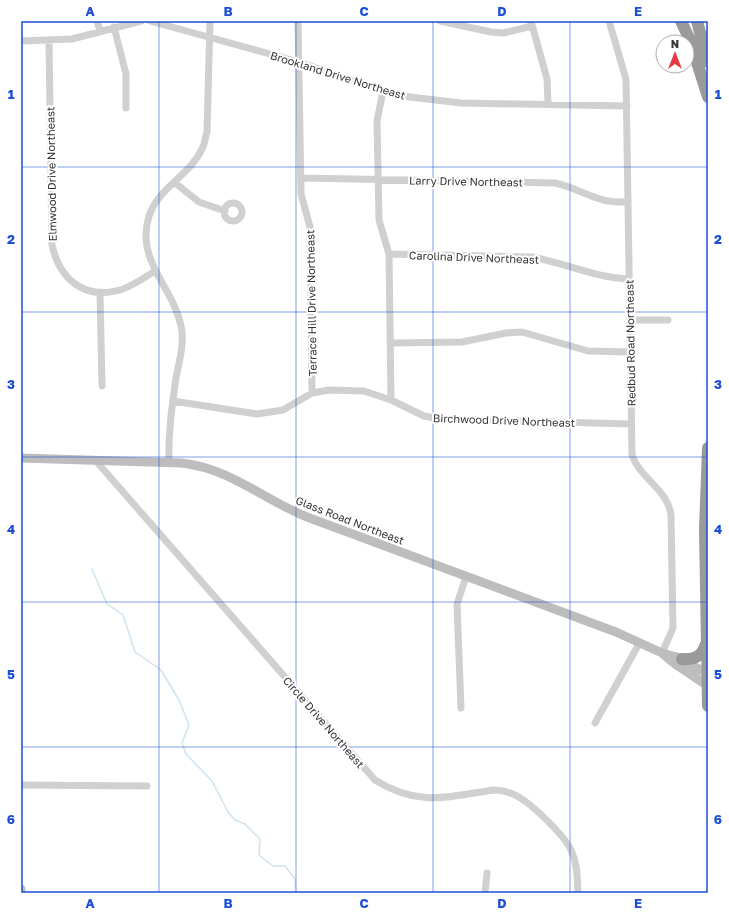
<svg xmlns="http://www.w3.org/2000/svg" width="729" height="914" viewBox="0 0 729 914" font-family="'Golos Text',sans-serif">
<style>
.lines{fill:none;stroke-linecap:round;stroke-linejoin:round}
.stream{stroke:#cfe2ee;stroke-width:1.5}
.street{stroke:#d0d0d0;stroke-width:7}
.secondary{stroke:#bdbdbd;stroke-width:9}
.highway{stroke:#9a9a9a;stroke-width:12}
.grid{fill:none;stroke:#1d4ed8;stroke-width:1;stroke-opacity:0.55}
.labels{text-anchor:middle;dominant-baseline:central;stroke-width:4;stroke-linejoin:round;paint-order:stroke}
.street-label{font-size:11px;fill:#333;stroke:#fff}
.neatline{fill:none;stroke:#1d4ed8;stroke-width:1.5}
.grid-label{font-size:13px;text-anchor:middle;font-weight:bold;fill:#1d4ed8}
</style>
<rect width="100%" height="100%" fill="#fff"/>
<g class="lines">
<path class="stream" d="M92 569 107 604 123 615 135 652 161 670 179 700 189 725 182 743 186 754 212 781 228 812 235 820 245 824 260 839 259 855 273 866H285L295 879 296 893"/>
<path class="street" d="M97 21 100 31
M150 21 299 62 383 91 410 97 461 103 627 106
M298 21 301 194 310 227 312 393
M440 21 491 32 503 33 532 26
M531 21 547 79 548 104
M609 21 626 79 632 455C640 479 669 490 671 516L673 628 662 653
M114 27 126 74V108
M21 41 72 39 141 21
M49 41 52 245C60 281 86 301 123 289 134 285 145 277 155 271
M383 91 377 121 379 220 389 254 391 400
M301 178 555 183C570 186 582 193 597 198 607 202 617 202 628 202
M174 182 199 202 225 211
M224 212a9 9 0 1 1 18 0a9 9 0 1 1-18 0Z
M389 254 532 257C565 263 596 278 629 279
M100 292 102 386
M630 320H668
M391 343 462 342 506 333 522 332 588 351 630 352
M173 401 257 414 283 410 312 393 329 390 364 391 391 400 424 416 439 419 631 424
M96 461 375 780C418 807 447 797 493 790 502 790 510 792 517 796 532 804 564 835 571 850 578 864 577 879 578 893
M169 462C168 433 172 406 176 378 179 362 185 342 181 326 173 286 135 261 149 216 158 188 190 175 202 149 205 144 205 137 207 132L210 21
M461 708 457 604 466 577
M595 723 640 642
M21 785 147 786
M485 893 487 873"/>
<path class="secondary" d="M21 458 182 463C232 469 262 499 307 517L616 632 662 653 677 657 708 674
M663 654 675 664 708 686
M21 889V893"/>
<path class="highway" d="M681 21 690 40 708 97
M697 21 708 62
M708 448 705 529 708 706
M682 659C694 660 702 657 706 644"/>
</g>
<path class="grid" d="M159 21V893M296 21V893M433 21V893M570 21V893M21 167H708M21 312H708M21 457H708M21 602H708M21 747H708"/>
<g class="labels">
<g class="street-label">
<text transform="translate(338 75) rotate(17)">Brookland Drive Northeast</text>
<text transform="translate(51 174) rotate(-91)">Elmwood Drive Northeast</text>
<text transform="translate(466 181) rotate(1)">Larry Drive Northeast</text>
<text transform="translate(474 257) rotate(2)">Carolina Drive Northeast</text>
<text transform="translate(311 303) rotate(-91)">Terrace Hill Drive Northeast</text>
<text transform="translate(630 343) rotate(-91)">Redbud Road Northeast</text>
<text transform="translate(504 420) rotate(2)">Birchwood Drive Northeast</text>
<text transform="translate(350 520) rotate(21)">Glass Road Northeast</text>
<text transform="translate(324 722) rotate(49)">Circle Drive Northeast</text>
</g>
</g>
<rect width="729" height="914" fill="none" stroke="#ffffff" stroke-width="44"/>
<g transform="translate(675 54)"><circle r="19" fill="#ffffff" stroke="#adadad"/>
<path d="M0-3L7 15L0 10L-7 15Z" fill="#e63946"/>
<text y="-6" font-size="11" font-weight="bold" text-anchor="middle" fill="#333333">N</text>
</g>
<rect x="22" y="22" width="685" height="870" class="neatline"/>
<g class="grid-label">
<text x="90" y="16">A</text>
<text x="228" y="16">B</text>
<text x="364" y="16">C</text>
<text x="502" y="16">D</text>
<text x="638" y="16">E</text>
<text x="11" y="99">1</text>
<text x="718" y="99">1</text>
<text x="11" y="244">2</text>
<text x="718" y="244">2</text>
<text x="11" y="389">3</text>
<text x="718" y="389">3</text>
<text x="11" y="534">4</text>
<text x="718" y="534">4</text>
<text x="11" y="679">5</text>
<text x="718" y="679">5</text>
<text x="11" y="824">6</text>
<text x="718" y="824">6</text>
<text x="90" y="908">A</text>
<text x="228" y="908">B</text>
<text x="364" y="908">C</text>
<text x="502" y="908">D</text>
<text x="638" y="908">E</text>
</g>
</svg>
